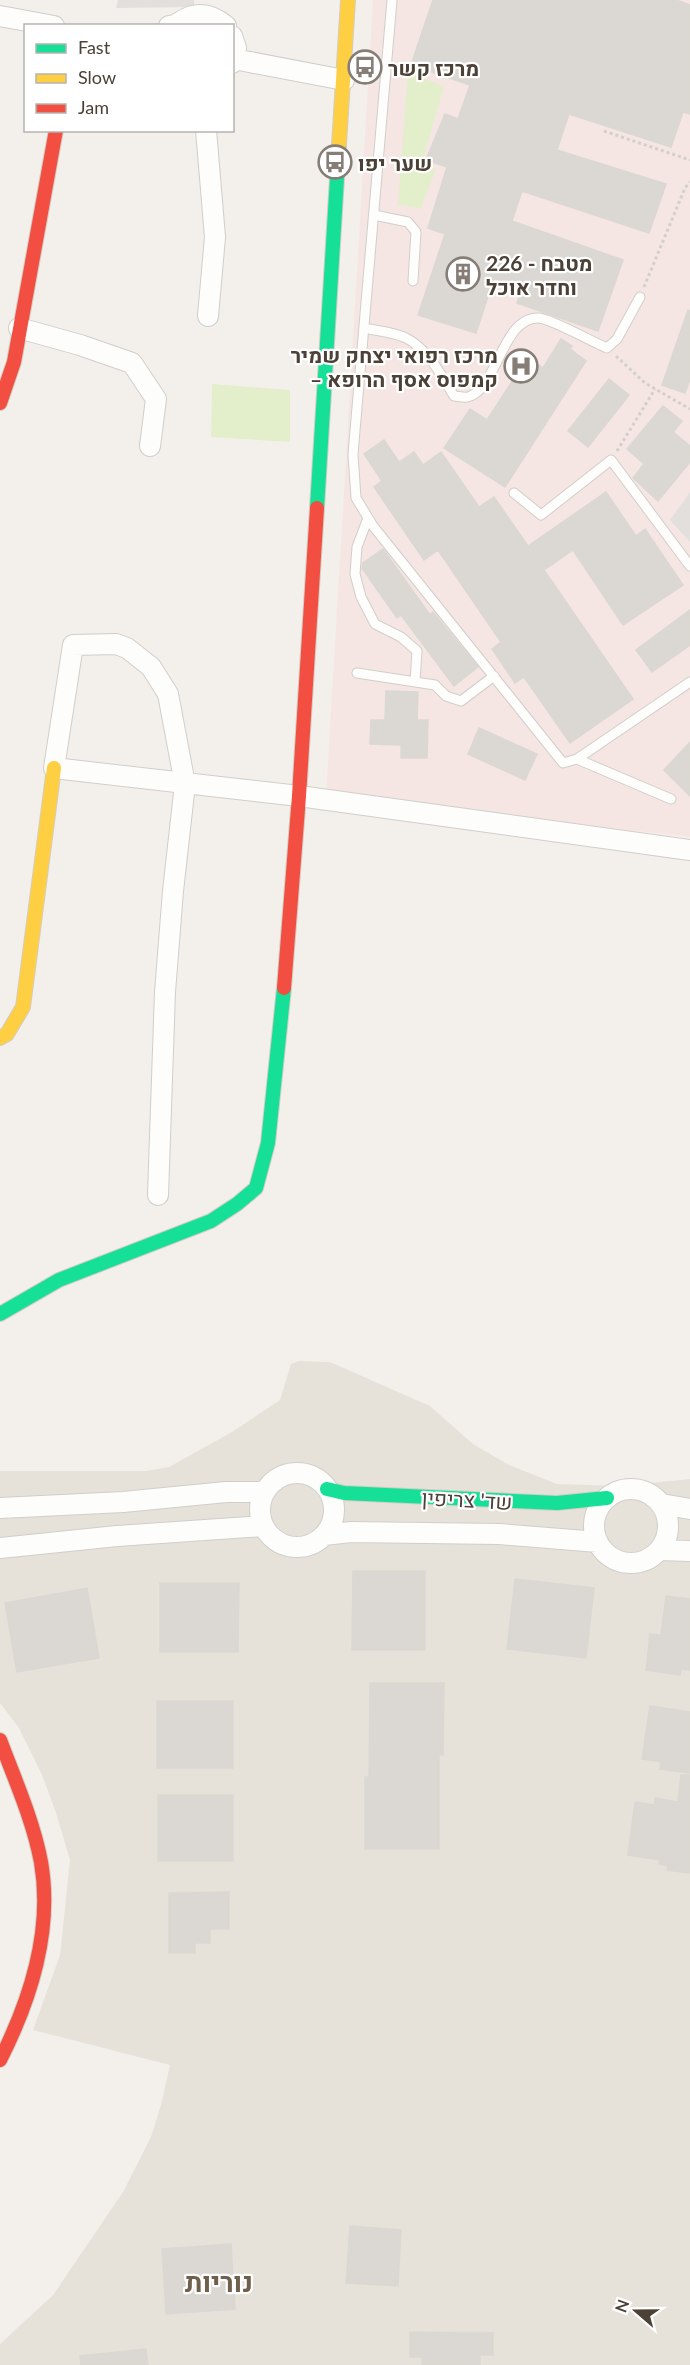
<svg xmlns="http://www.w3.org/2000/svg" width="690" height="2365" viewBox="0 0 690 2365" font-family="Lato,Heebo,sans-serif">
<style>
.residential{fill:#e7e2d9}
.medical{fill:#f5e6e3}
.green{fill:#e3eeca}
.parking{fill:#e2dfdc}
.building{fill:#dbd8d3;stroke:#dbd7d2;stroke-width:1.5}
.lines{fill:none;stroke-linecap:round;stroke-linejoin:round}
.lane-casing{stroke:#d1ceca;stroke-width:11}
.street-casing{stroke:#d1ceca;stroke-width:22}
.fast-casing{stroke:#d3cdc2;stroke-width:16}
.slow-casing{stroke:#d3cdc2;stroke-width:16}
.jam-casing{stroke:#d3cdc2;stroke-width:16}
.path{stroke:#d3d0cb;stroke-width:3;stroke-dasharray:3 3;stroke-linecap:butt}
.lane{stroke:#fdfdfc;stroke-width:9}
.street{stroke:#fdfdfc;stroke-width:20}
.fast{stroke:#16e098;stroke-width:14}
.slow{stroke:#ffcf43;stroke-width:14}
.jam{stroke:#f24e42;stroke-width:14}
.labels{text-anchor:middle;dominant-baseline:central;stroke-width:4.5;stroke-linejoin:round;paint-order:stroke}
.poi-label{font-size:21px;font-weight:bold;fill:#4b4137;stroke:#fff;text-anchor:start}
.street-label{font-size:21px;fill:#4b4137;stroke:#fff}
.district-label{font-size:27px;font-weight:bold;fill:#6f5f4d;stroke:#fff}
</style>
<rect width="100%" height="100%" fill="#f3f0ec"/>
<path class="residential" d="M299 1361 330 1362 430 1406 473 1444 509 1465 557 1484 621 1486 690 1479V2365H0V2344L53 2295 123 2192 151 2137 161 2105 170 2065 33 2030 60 1955 70 1860 56 1813 42 1775 19 1728 0 1703V1471H146L169 1467 232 1432 280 1400 291 1364Z"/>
<path class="medical" d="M373 0H690V837L326 796Z"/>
<path class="green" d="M408 73 444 86 422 163 436 169 421 208 398 205Z
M212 384 290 390V442L211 437Z"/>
<path class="parking" d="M118 0H194V7L116 8Z
M690 492V542L670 520Z"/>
<path class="building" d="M433 0H676L690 5V114L683 112 671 147 569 114 557 150 666 184 649 233 522 191 512 221 623 260 598 331 517 303 522 288 494 278 476 333 418 315 445 234 428 228 447 167 426 160 445 114 458 119 470 85 411 65Z
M688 310 690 311V379L685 393 662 385Z
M561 339 572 346 570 349 586 361 505 487 444 448 470 409 487 420 528 357 543 368Z
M609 379 629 395 588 447 568 431Z
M663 406 682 421 673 432 690 446V462L658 501 633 478 644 464 627 449Z
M384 440 399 462 414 452 423 465 441 452 479 507 494 497 528 546 606 492 636 536 645 529 683 585 623 625 573 550 544 570 633 699 570 743 524 677 515 683 492 649 501 642 438 550 424 560 374 487 382 481 364 454Z
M383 549 430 615 433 612 478 667 454 686 401 615 397 618 362 568 363 563Z
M690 610V645L652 672 636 650Z
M386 691 418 692 417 720H428L427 758H401V745L370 744 371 720H385Z
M479 728 537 754 525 780 468 754Z
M690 742V796L664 770Z
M353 1571H425V1650H352Z
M515 1579 594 1588 586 1658 507 1649Z
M160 1583H239L238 1652H160Z
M87 1588 99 1658 17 1672 5 1603Z
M666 1596 690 1599V1670L681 1669 680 1675 646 1670 650 1634 661 1635Z
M370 1683H444L443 1755H439V1849H365V1777H369Z
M157 1701H233V1768H157Z
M650 1706 690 1712V1773L660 1769 661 1762 642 1759Z
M681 1775H690V1873L667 1870 668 1866 659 1864 660 1860 628 1855 635 1802 654 1805 655 1798 678 1802Z
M158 1795H233V1861H158Z
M229 1892V1929H210V1943H195V1953H169V1893Z
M350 2226 401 2230 398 2286 346 2283Z
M231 2244 235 2309 166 2314 162 2249Z
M410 2332 493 2333V2355H480V2365H422V2357H410Z
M146 2349 148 2365H81L80 2356Z"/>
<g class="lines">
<g class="lane-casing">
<path id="lane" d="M392 0 353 454 356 498 373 526 563 763 577 759 690 682
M374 215 408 222 416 232 413 281
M364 328C378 331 393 332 406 338 427 348 442 376 454 396 457 396 464 398 468 397 497 390 502 316 539 318 552 319 592 342 607 348L617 339 640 297
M514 493 541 515 611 460 690 566
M368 518 357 547 355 574 361 597 375 624 401 637 417 651 415 682
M357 673 435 685 446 696 461 701 494 676
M577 759 671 799"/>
</g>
<g class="street-casing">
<path id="street" d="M0 16 54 26
M169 26C177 26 180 21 187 18 201 12 214 16 226 26
M232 36 236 48 232 63
M234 59 344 80
M206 130 215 237 208 316
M19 328 80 345 132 363 156 399 150 446
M158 1195 165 992 173 891 185 784 168 694 151 667 127 648 116 644 73 645 54 768 299 796 690 850
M260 1510a37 37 0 1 1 74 0a37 37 0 1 1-74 0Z
M594 1526a37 37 0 1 1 74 0a37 37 0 1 1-74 0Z
M661 1504 690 1509
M0 1508 123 1502 226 1492H265
M324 1535 351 1532 499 1534 598 1542
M0 1548 117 1536 263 1526
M659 1550 690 1551"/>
</g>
<g class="fast-casing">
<path id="fast" d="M317 508 339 145
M0 1314 59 1280 211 1221 237 1204 256 1188 268 1143 284 988
M327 1489 344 1493 557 1503 607 1498"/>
</g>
<g class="slow-casing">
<path id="slow" d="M339 145 348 0
M0 1038 7 1034 23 1007 54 768"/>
</g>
<g class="jam-casing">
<path id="jam" d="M0 403 14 362 56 130
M284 988 299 796 317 508
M0 1740C15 1780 33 1820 41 1862 53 1931 31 1999 0 2060"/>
</g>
<path class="path" d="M604 131 690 160
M644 287 685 188 690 182
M616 356 645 383 690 409
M617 451 655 389"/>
<use href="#lane" class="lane"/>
<use href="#street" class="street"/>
<use href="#fast" class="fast"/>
<use href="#slow" class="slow"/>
<use href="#jam" class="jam"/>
</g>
<defs>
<g id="bus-ring" transform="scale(1.725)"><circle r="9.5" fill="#fff" stroke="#867e76" stroke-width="1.5"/><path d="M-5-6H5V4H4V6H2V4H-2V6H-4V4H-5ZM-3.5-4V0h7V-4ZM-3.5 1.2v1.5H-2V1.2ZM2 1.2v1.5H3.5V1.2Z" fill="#867e76"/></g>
<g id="building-ring" transform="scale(1.725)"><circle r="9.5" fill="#fff" stroke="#867e76" stroke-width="1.5"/><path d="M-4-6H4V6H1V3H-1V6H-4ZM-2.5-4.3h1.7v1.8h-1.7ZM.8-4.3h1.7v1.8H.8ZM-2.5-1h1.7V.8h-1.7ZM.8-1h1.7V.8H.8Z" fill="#867e76"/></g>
<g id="hospital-ring" transform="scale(1.725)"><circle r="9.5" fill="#fff" stroke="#867e76" stroke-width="1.5"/><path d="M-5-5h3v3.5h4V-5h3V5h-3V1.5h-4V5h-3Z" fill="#867e76"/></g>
</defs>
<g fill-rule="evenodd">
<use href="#bus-ring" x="365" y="67"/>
<use href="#bus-ring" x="335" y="162"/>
<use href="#building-ring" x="463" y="274"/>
<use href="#hospital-ring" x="521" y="366"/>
</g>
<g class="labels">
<g class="poi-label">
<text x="388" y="67">מרכז קשר</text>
<text x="358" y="162">שער יפו</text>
<text x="486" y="262">226 - מטבח<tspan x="486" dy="24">וחדר אוכל</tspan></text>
<text x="498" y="354" text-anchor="end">מרכז רפואי יצחק שמיר<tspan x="498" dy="24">– קמפוס אסף הרופא</tspan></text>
</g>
<g class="street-label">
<text transform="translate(467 1499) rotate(3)">שד' צריפין</text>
</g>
<g class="district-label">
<text x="219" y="2281">נוריות</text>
</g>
</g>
<rect x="24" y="24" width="210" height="108" fill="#ffffff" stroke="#b7b3af" stroke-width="1.5"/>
<rect x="36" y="44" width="30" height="9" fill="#16e098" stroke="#b7b3af" stroke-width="1.5"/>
<text x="78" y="54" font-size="18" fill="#4b4137">Fast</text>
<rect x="36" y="74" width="30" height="9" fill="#ffcf43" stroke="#b7b3af" stroke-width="1.5"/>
<text x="78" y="84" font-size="18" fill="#4b4137">Slow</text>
<rect x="36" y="104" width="30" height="9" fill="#f24e42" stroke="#b7b3af" stroke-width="1.5"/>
<text x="78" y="114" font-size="18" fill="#4b4137">Jam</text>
<g transform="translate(636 2311) rotate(290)" stroke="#ffffff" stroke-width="4.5" paint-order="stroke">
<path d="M0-4.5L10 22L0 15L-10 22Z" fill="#4b4137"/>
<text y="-9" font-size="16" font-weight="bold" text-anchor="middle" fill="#4b4137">N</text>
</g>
</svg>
